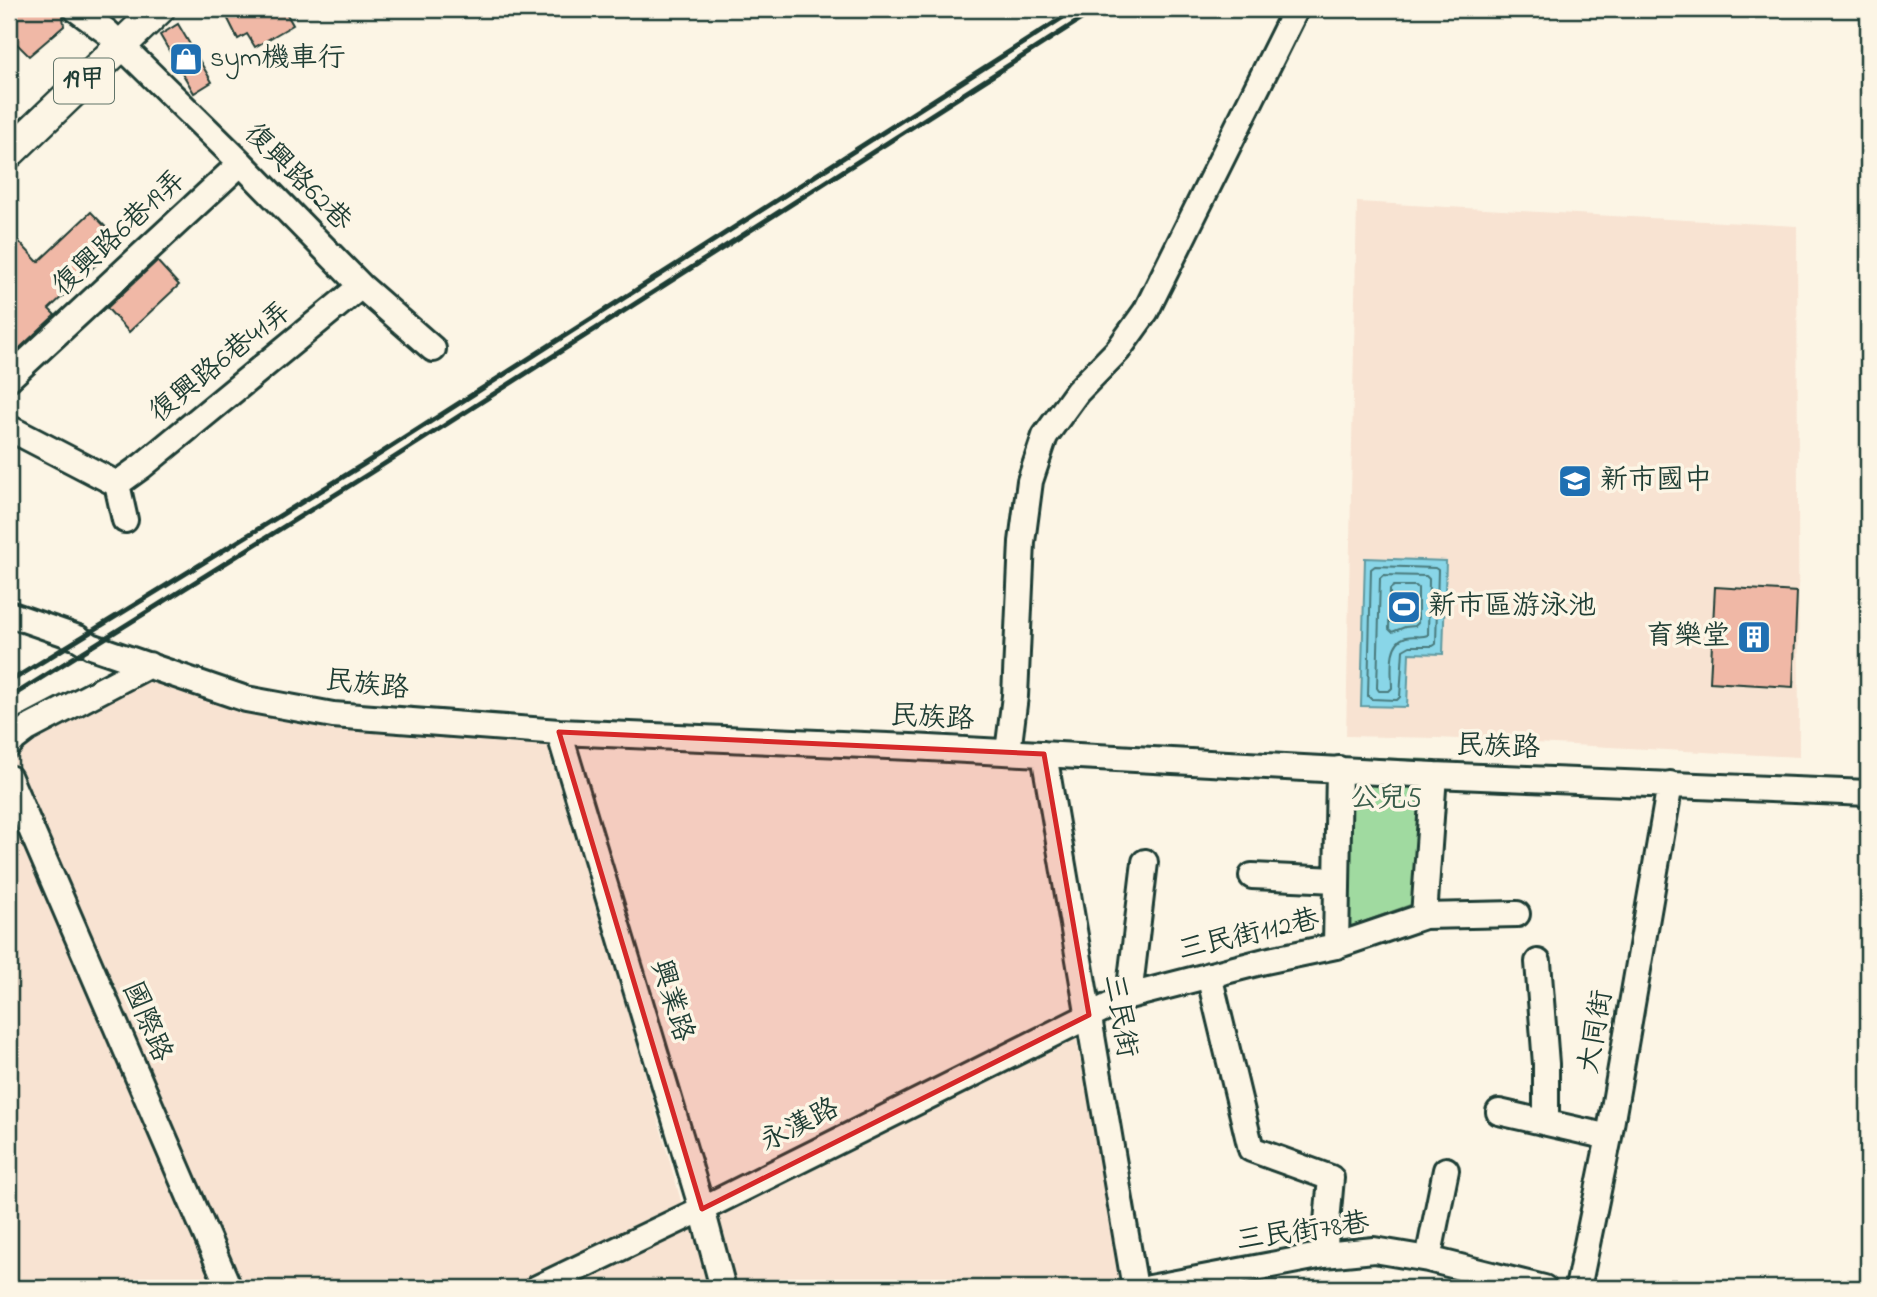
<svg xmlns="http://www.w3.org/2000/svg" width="1877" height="1297" viewBox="0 0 1877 1297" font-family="'Indie Flower','LXGW WenKai TC',sans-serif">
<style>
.built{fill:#f8e3d2}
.green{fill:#a0daa0;stroke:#608c6a;stroke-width:2}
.water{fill:#89d6e8;stroke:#5f99a0;stroke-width:2}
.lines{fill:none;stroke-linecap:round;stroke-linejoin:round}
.shore{stroke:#497a7c;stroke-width:2}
.building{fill:#f0b8a6;stroke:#1f3d34;stroke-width:2}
.minor-casing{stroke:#1f3d34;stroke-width:30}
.major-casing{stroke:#1f3d34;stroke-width:35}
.minor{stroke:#fcf5e5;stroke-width:24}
.major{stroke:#fcf5e5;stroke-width:30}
.rail{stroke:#1f3d34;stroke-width:5}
.marked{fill:#d62828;fill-opacity:0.2;stroke:#d62828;stroke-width:5;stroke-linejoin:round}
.labels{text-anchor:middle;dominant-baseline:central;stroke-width:7;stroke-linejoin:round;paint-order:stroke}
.shield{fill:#fcf5e5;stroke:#617469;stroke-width:2}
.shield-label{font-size:26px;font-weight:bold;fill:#1f3d34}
.poi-label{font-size:28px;fill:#1f3d34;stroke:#fcf5e5;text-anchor:start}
.street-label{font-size:28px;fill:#1f3d34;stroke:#fcf5e5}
.park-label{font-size:28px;fill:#395c4a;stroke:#fcf5e5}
</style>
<rect width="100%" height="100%" fill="#fcf5e5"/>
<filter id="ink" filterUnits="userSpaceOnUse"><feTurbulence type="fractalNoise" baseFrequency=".0143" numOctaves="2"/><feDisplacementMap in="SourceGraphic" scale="14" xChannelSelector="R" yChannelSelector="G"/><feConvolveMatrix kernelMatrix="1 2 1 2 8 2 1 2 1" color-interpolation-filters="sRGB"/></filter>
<g filter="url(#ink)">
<path class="built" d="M1357 202 1797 226 1799 757 1438 738 1346 736Z
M151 677 550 738 689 1229 1076 1036 1125 1288H9V756Z"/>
<path class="green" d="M1347 757 1428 760 1419 902 1341 930Z"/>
<path class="water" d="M1365 558 1446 561 1443 654 1409 653 1407 707 1361 706Z"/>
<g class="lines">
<path class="shore" d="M1375 566 1435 568 1438 570 1436 644 1433 646H1410L1403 650 1400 697 1397 700 1371 699 1368 696 1371 569Z
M1383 575 1426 576 1429 579 1428 635C1421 638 1414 635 1406 637 1387 642 1392 673 1392 688L1389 691H1379L1377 688 1380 578Z
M1394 586H1416L1418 588V623L1415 626 1405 627 1392 632 1389 629 1390 589Z"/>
</g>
<path class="building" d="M21 9H61L63 16 64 26 29 56 9 36V20Z
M223 9H284L293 25 255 47 247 34 238 39Z
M178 24 212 82 194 93 160 35Z
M91 212 120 242 49 309 55 315 9 358V231L38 262Z
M157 261 179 285 129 332 107 308Z
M1715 587 1797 592 1793 687 1710 682Z"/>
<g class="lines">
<g class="minor-casing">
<path id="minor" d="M76 9 107 32 134 58 241 163 361 286 433 349
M9 378 241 163
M9 428 117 484
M117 484 142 466 361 286
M117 484 125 520
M9 614 78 638 91 646 246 699 333 715 559 732 911 747 1434 775 1868 793
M559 732 702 1209 723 1288
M9 745 14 739 27 729 149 665
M1008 752 1015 696 1022 542 1030 481 1045 436 1077 392 1118 350 1146 311 1296 9
M1044 754 1135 1288
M9 778 229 1288
M1252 876 1336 880
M1424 916 1434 775
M1336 946 1339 769
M1538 962 1546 1064V1122
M1209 975 1251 1149 1331 1178 1324 1255
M1129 996 1145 862
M1499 1112 1609 1137
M1428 1259 1446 1170
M537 1288 702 1209 1129 996 1265 961 1336 946 1424 916 1517 914
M1150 1288 1324 1255 1374 1250 1428 1259 1544 1288
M1578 1288 1609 1137 1670 784"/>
</g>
<g class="major-casing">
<path id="major" d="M9 153 159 9"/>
</g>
<use href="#minor" class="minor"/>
<use href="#major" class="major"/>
<path class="rail" d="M9 682 364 464 1076 9
M9 698 370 473 1097 9"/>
</g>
</g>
<path class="marked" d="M559 732 1044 754 1089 1015 702 1209Z"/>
<defs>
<g id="shop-square" transform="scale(1.75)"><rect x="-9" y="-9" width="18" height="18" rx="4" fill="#1f6fb2" stroke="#fcf5e5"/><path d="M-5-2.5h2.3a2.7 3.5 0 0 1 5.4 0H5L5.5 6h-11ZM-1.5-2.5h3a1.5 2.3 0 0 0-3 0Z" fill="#fff"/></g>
<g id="school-square" transform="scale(1.75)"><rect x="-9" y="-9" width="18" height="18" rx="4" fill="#1f6fb2" stroke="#fcf5e5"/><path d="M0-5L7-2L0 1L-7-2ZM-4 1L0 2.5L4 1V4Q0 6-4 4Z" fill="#fff"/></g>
<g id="stadium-square" transform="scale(1.75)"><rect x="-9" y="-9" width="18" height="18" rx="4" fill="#1f6fb2" stroke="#fcf5e5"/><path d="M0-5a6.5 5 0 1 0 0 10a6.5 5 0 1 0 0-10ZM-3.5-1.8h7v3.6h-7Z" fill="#fff"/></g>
<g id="building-square" transform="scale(1.75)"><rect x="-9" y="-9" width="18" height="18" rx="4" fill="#1f6fb2" stroke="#fcf5e5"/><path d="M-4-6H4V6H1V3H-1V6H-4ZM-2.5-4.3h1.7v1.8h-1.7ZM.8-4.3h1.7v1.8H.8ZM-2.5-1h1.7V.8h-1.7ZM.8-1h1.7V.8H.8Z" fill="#fff"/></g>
</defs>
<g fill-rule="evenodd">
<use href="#shop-square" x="186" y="59"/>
<use href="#school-square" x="1575" y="481"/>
<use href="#stadium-square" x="1404" y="607"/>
<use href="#building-square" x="1754" y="637"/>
</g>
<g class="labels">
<rect class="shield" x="54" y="58.5" width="60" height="45" rx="5"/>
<g class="shield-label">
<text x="84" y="81">19甲</text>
</g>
<g class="poi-label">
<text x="210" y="59">sym機車行</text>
<text x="1600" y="481">新市國中</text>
<text x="1428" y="607">新市區游泳池</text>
<text x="1730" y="637" text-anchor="end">育樂堂</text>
</g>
<g class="street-label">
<text transform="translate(297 178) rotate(45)">復興路62巷</text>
<text transform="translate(120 234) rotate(-43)">復興路6巷19弄</text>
<text transform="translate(221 363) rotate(-39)">復興路6巷41弄</text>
<text transform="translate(367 686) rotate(6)">民族路</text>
<text transform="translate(932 719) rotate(3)">民族路</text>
<text transform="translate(1498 748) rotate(2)">民族路</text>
<text transform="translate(1249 936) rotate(-13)">三民街112巷</text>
<text transform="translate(671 1001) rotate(73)">興業路</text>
<text transform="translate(1119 1016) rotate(80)">三民街</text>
<text transform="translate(146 1022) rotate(67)">國際路</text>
<text transform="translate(1597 1032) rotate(-80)">大同街</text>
<text transform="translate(800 1126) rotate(-27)">永漢路</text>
<text transform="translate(1303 1233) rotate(-8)">三民街78巷</text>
</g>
<g class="park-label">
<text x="1386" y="799">公兒5</text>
</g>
</g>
<rect width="1877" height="1297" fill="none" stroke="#fcf5e5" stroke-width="35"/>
<rect x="18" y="18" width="1842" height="1262" fill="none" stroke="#1f3d34" stroke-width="2.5" filter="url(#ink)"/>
</svg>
